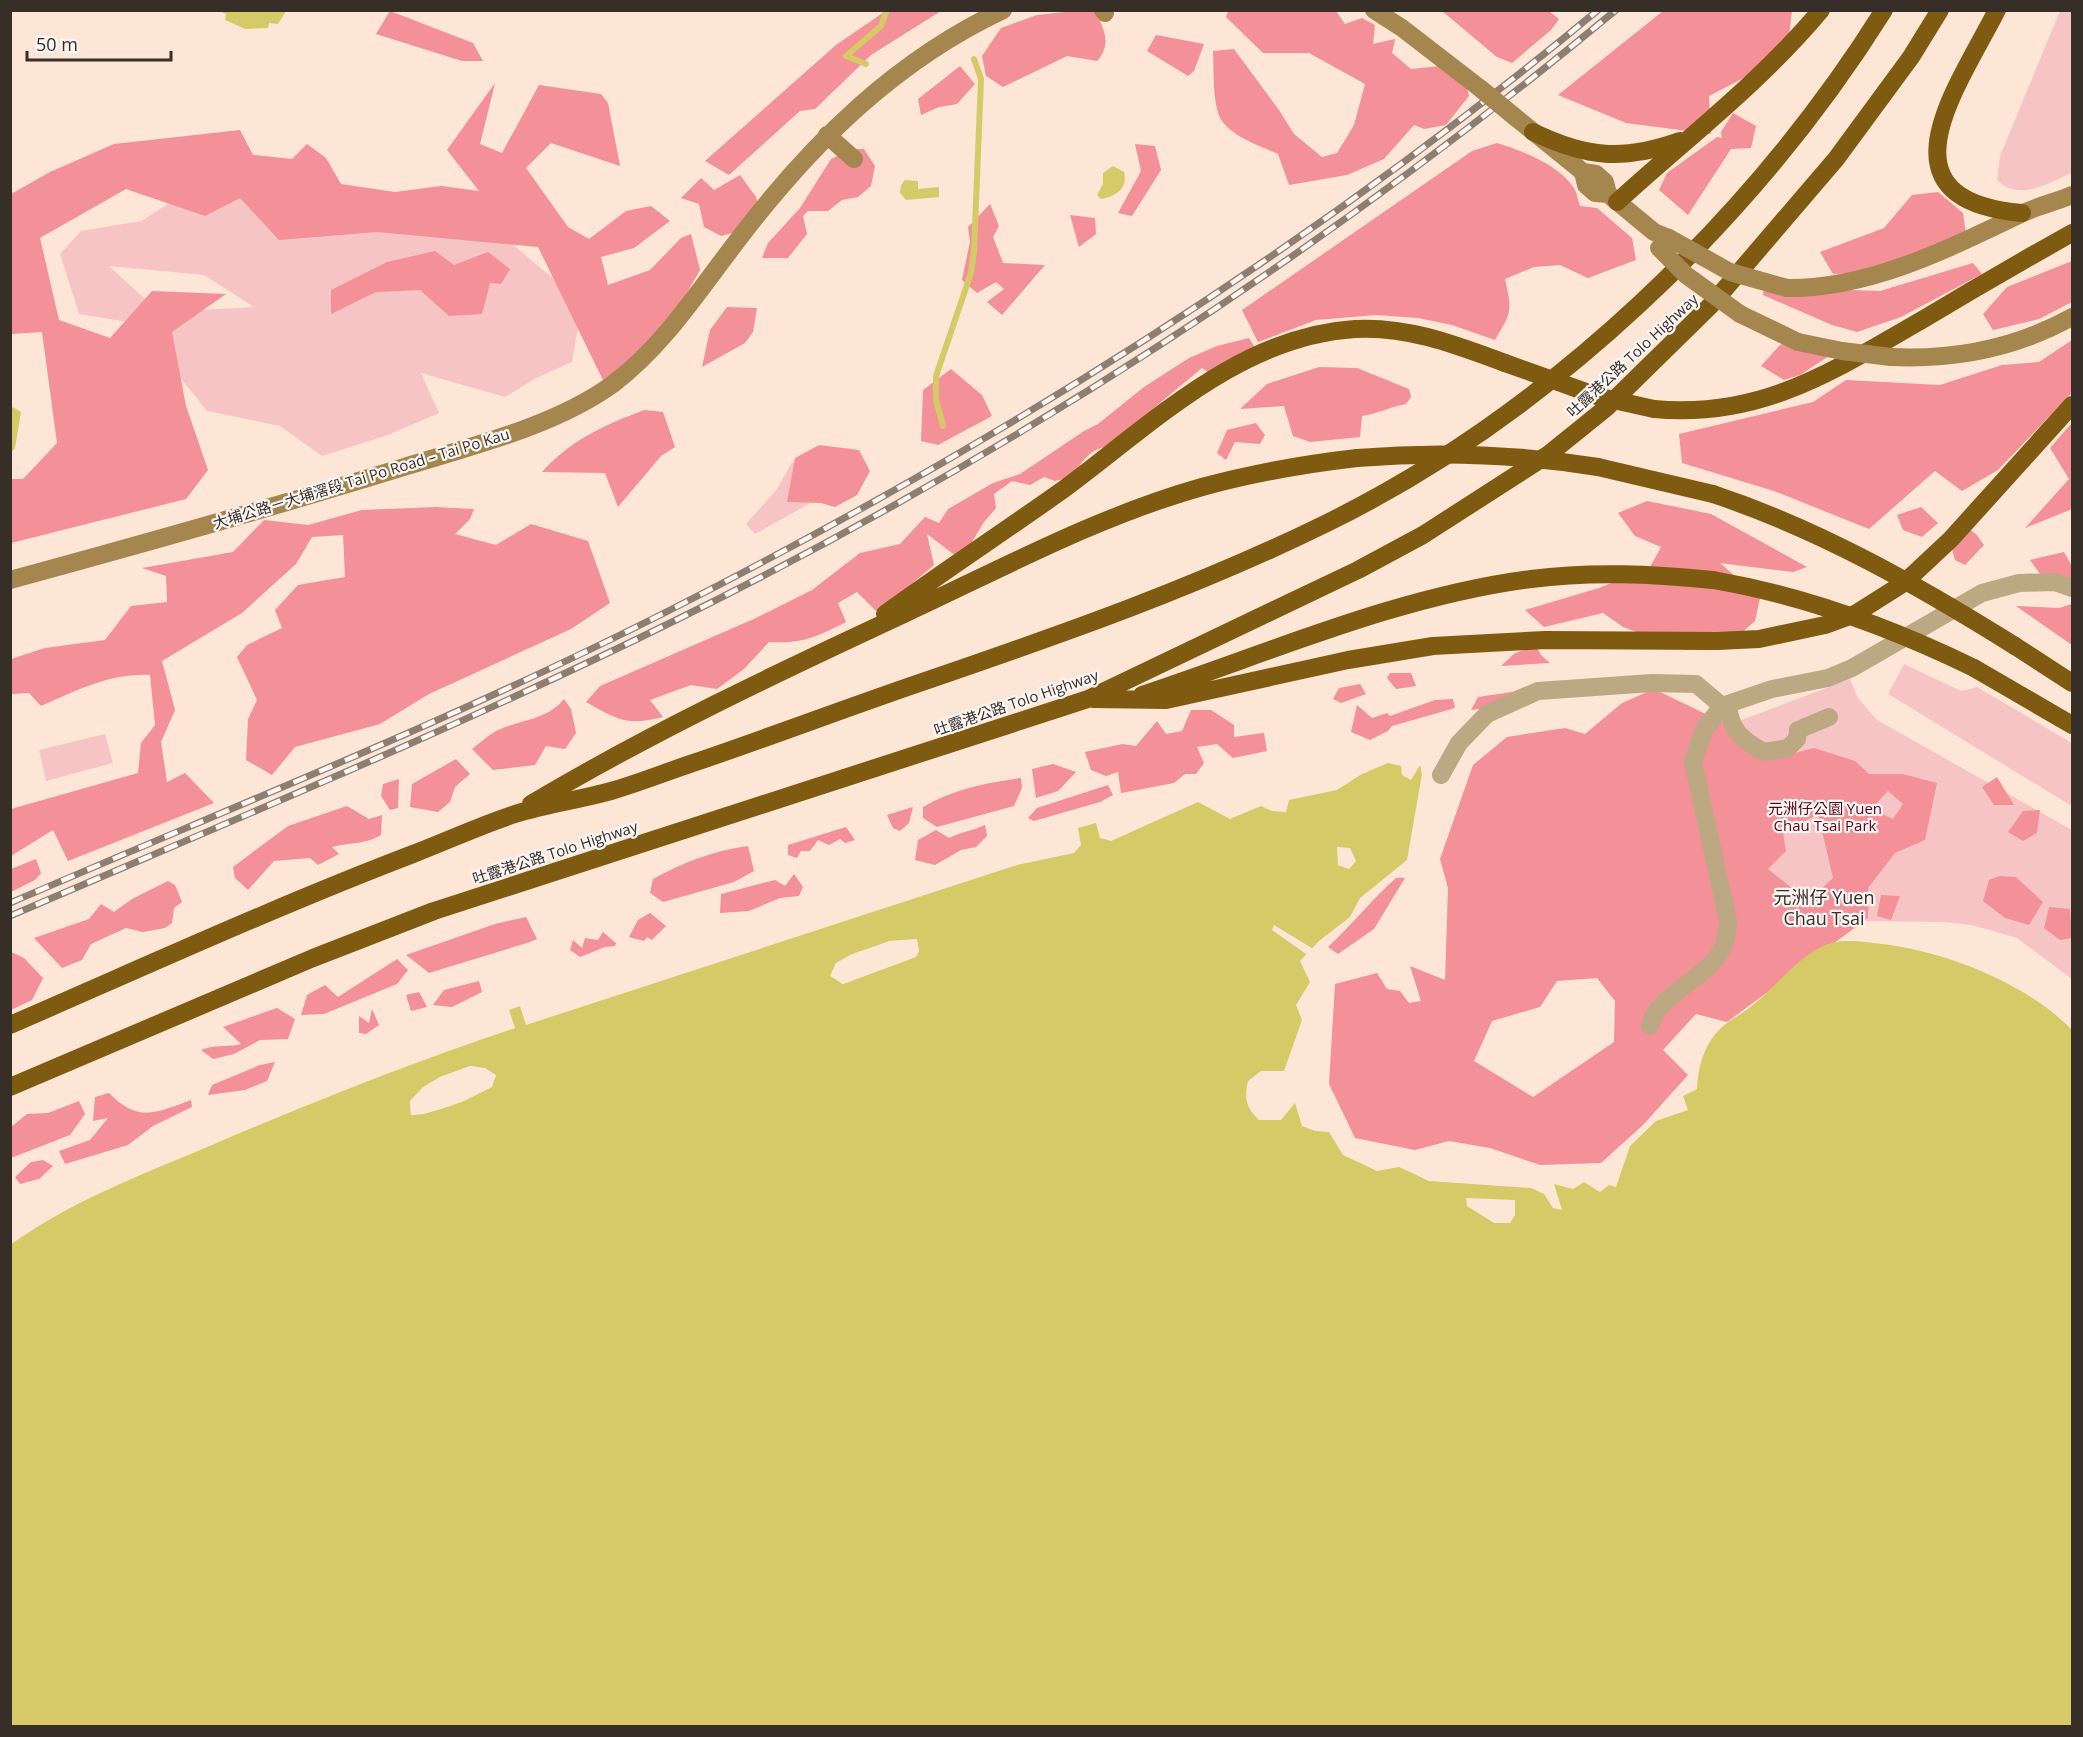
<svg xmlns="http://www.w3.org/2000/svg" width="2083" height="1737" viewBox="0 0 2083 1737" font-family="'Open Sans','Noto Sans TC',sans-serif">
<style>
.green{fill:#f7c4c6}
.forest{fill:#f49097;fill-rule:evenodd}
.water{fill:#d6c967;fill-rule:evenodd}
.pier{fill:#fde6d6;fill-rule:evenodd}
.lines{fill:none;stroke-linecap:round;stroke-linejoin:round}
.stream{stroke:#d6c967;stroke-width:6}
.street{stroke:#bda884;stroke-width:18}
.secondary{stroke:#a5864f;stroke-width:18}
.highway{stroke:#7e5b10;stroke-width:18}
.rail-casing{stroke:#8d7e74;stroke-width:7}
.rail{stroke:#fcf7f4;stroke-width:4.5;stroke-dasharray:14;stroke-linecap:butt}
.secondary-bridge{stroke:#a5864f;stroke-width:18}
.highway-bridge{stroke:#7e5b10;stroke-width:18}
.labels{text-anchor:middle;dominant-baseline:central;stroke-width:4.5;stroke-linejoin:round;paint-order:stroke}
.street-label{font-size:15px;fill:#372e28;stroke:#fcf7f4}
.park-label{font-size:15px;fill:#5d0119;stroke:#fcf7f4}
.quarter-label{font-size:18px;fill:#372e28;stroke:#fcf7f4}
</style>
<rect width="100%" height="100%" fill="#fde6d6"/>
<path class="green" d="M2060 11H2072V173C2048 183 2019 202 1997 180L2000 156Z
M241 181 491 226 582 303 572 362 536 378 505 397 421 373 439 413 388 435 322 456 280 426 207 411 154 345 181 311 254 307 204 275 109 266 156 309 146 325 79 314 60 254 81 231 141 221 182 195Z
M792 462 810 472 809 504 755 534 746 524 777 489Z
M1904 664 1961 691 1977 687 2072 743V800L2070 805 1888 694Z
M1850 679 1858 698 1877 720 2072 830V979L2017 938 1972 925 1943 922 1857 921 1768 969 1739 721Z
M105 734 113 763 46 781 39 750Z"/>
<path class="forest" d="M887 10 941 11 871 55 815 109 800 111 729 175 705 161 836 45Z
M390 11 473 43 483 61H462L376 34Z
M1073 11H1095C1104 28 1112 45 1097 61L1067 56 1003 87 986 76 982 56 1001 28 1037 15Z
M1228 11H1336L1345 24 1362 18 1375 25 1373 44 1395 39 1392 53 1411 69 1440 66 1467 88 1469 96 1446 125 1424 129 1414 125 1384 159 1347 175 1289 185 1278 154C1261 146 1234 138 1222 121 1212 106 1214 69 1213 51L1234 49 1279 110 1294 134 1322 157 1337 153 1354 125 1365 84 1309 53H1263L1226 17Z
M1442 11H1549L1559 19 1551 30 1512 63 1497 57Z
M1663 11H1792L1788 44 1751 74 1709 96 1711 134 1626 123 1558 95Z
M1156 35 1204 44 1194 71 1188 76 1147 51Z
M960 66 975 84 957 104 939 107 921 115 918 99Z
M495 83 480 144 502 153 539 85 601 94 608 103 620 166 551 143 526 168 568 227 589 239 626 211 651 206 670 221 634 248 601 257 608 285 650 270 681 238 691 234 700 270 647 363 603 380 538 247 377 232 279 240 240 198 205 216 126 189 40 238 59 320 110 338 152 291 226 294 172 332 186 406 208 470 186 499 11 543V479H23L57 443 42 332 11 334V194L50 172 114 144 240 130 253 155 292 159 307 144 326 158 341 184 395 192 441 186 479 191 447 150Z
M1733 113 1756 126 1751 148 1731 149 1688 215 1659 190 1667 173 1717 137 1722 138 1721 132Z
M1497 143C1524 152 1557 163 1574 188 1577 193 1578 201 1580 206L1597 208 1632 238 1636 260 1588 278 1560 265 1534 267 1505 279C1512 311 1512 312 1495 340L1452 325 1418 318 1376 315 1316 320 1258 342 1242 310 1472 151Z
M1135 144 1155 146 1161 170 1132 216 1118 213 1141 171Z
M852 149H864L875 166 871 186 858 197 842 200 828 211H808L803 216 807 234 788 258H762L768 243 800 208 831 159Z
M740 175 756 197 759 208 744 230 721 236 704 227 699 204 681 198 701 178 714 190Z
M1938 192 1963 213 1966 235 1911 272 1833 274 1820 252 1884 228 1912 195Z
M990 204 999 226 993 237 1003 263 1045 265 1002 315 987 302 1004 289 996 282 977 293 962 280 970 242 968 227Z
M1070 215 1095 218 1096 234 1079 247Z
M435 251 454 265 488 252 510 269 501 284 490 283 482 314 449 316 420 290 376 292 331 314V290L387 262Z
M2072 261V302L2039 319 1993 330 1983 314 2007 287Z
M1973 263 1982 274 1901 317 1857 332 1832 325 1763 295 1764 287 1880 291Z
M727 307 757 308 753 332 745 343 702 367 710 330Z
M1249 338 1262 359 1213 375 1202 368 1107 447C1090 448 1080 464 1072 477L1055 481 1044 477 1030 485 1012 481 994 494 996 508 984 522 961 560 927 534 934 565 882 609 876 611 857 592 838 603 846 622C816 637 803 644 769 642L744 669 717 689 691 685 650 700 663 717C627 726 618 720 586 702L600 686 756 618 812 590 860 553 900 544 925 517 939 523 948 509 993 483 1020 474 1084 431 1098 424 1144 387 1189 358 1217 346Z
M2072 340V393L1998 470 1962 491 1935 471 1869 529 1774 491 1682 463 1679 434 1813 402 1846 380 1940 385 2002 365 2039 362Z
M1781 344 1829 356 1800 375 1784 380 1761 366Z
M1319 367 1357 368 1409 389 1411 397 1406 404C1390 407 1377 414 1362 416L1360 437 1310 442 1293 436 1284 406 1240 409 1267 384Z
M951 369 982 395 992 416 938 445 921 441 923 390Z
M644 410 663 412 675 447 661 456 618 507 605 473 542 472C572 439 603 426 644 410Z
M1256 423 1265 435 1260 444 1235 442 1226 460 1217 453 1227 430Z
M2070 425H2072V509L2025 528 2069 479 2050 448Z
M819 445 859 450 870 471 857 495 835 507 821 503 787 502 795 458Z
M1647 501 1711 514 1807 567 1793 572 1720 563 1760 598 1755 621 1722 650H1686L1623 627 1603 613 1544 627 1525 610 1599 588 1650 567 1661 547 1635 536 1618 513Z
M436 507 474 509 470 519 455 534 496 545 531 524 588 541 610 603 571 629 429 694 380 724 295 747 272 775 246 760 248 719 257 700 237 657 247 645 282 628 275 610 298 585 345 577 343 535 312 537 296 564 242 613 162 661 175 710 161 742 167 782 185 773 214 803 68 861 53 830 11 856V809L138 773 141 743 155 725 150 675C110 673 76 691 41 706L29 693 11 694V659L45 648 105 640 131 606 167 602 166 576 142 568 233 552 264 520 308 525 362 510Z
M1921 507 1938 523 1922 537 1903 530 1897 515Z
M1964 526 1976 534 1984 545 1965 565 1955 560 1950 542Z
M2064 552 2072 566V588L2040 574 2030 560Z
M2072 604V645L2016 606 2059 608Z
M1535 644 1541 655 1550 663 1501 666 1514 654Z
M1390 673H1411L1416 686 1396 689 1387 678Z
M1360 684 1366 694 1341 703 1333 699 1339 688Z
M1527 686 1533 689 1494 707 1471 710 1478 697 1512 692Z
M1654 689 1772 746 1783 756 1814 748 1855 761 1869 774H1903L1937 783 1925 840 1895 853 1868 888V918L1727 1022 1696 1014 1663 1050 1688 1075 1643 1125 1601 1163 1540 1165 1490 1148 1449 1141 1415 1150 1355 1138 1329 1084 1335 984 1377 973 1387 989 1400 991 1409 1003 1421 1001 1410 966 1445 980 1448 888 1440 859 1473 765 1507 737 1565 728 1585 734 1622 703ZM1888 791 1903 804 1893 819 1871 809ZM1818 814 1833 878 1808 901 1768 869 1786 851 1783 833ZM1597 978 1615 1001 1614 1042 1533 1097 1474 1061 1492 1021 1540 1007 1557 981Z
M564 699 571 709 576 733 565 749 546 746 535 765 493 770 472 749C480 743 487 736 496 731 518 720 548 720 564 699Z
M1453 699 1455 708 1392 726 1388 731 1370 740 1351 732 1357 705 1372 718 1387 713 1390 716 1435 700Z
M1191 710H1211L1234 725V737L1264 733 1267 751 1233 758 1217 744 1197 747 1204 763 1196 774H1185L1174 783 1121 793 1118 772 1106 776 1091 770 1085 752 1122 744 1136 746 1157 721 1166 734 1182 731Z
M456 759 470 774 455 787 450 802 438 812 410 807 412 784Z
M1053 764 1076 772 1058 791 1036 798 1032 769Z
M1997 777 2014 805H1994L1982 787Z
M1021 778 1022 788 1014 806 937 827 923 818V807C953 789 986 783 1021 778Z
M399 779 398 808 390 810 381 796 383 784Z
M1108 785 1113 795 1100 802 1034 821 1028 818 1037 808Z
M347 806 369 819 382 815 381 835C364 845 350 842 332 847L339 854 318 865 310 858 274 861 248 890 235 878 233 867 288 826Z
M913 807 909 823 900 831 893 828 887 815Z
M2040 810 2037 833 2023 841 2008 832 2023 811Z
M985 825 987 836 976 847 961 850 935 865 915 860 918 840 936 830 949 838C961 832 972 831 985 825Z
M846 827 855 840 845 843 840 839 829 845 818 840 810 851H801L797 858 788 855V845Z
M748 846 754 871 734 882 663 902 650 893 653 879C681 863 716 850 748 846Z
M36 859 41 873 35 880 11 892V869Z
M794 874 803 887 799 896 780 898 749 911 720 913 721 894 775 880 785 886Z
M1999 876 2016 877 2043 902 2029 925 2005 918 1983 901 1989 880Z
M1396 878H1405L1374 929 1338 954 1328 947C1352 925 1371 900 1396 878Z
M168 881 175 885 182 902 174 908 172 923 165 928 143 932 126 928 91 944 82 960 62 968 34 938 89 919 101 904 114 912 132 899Z
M1881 895 1900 896 1891 920 1877 916Z
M2049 907 2070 909 2072 938 2060 940 2044 928Z
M650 913 666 926 652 940 647 937 644 941 629 937 638 920Z
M526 917 537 939 530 942 429 973 406 955 495 924Z
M603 932 616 943 615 946 605 947 580 957 570 950 573 940 582 948 585 938 598 940Z
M11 952 24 958 43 978 32 1000 11 1010Z
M397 959 408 970 397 984 324 1014 301 1015 307 995 325 985 338 997Z
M479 981 482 992 452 1007 433 1005 444 990Z
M419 992 427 1007 411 1011 406 995Z
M277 1008 295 1019 288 1039 260 1040 234 1054 213 1059 201 1050C215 1044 226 1048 241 1044L223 1027Z
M372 1009 379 1025 366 1034 359 1033V1016L369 1023Z
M275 1062 267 1081 245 1090 208 1095 212 1085 260 1065Z
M109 1093C138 1123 156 1113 191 1100L192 1107 153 1126 128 1145 65 1164 59 1151 90 1140 108 1118 93 1121 95 1097Z
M79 1101 85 1114 70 1135 11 1158V1127L27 1114 48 1113Z
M43 1160 53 1166 39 1179 20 1184 15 1177 31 1162Z"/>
<path class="water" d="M218 10H286V11L278 24 269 23 268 28 245 29 225 20 226 14Z
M1113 166 1124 172C1128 189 1116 196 1101 199L1097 195 1103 184V173Z
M905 180 918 181V189L939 187V197L906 200 900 193 901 185Z
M13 407 21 412 15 448 11 453V410Z
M1388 763 1401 766 1402 775 1411 780 1420 765 1422 774 1407 860 1360 898 1350 917 1319 941 1300 961 1310 982 1296 1005 1302 1020 1284 1071H1261L1248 1081C1244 1098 1246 1108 1259 1120H1281L1295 1103 1302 1126 1315 1131 1329 1132 1343 1155 1377 1171 1399 1167 1429 1181 1531 1188 1544 1194 1553 1208 1562 1210 1554 1184 1573 1189 1584 1182 1600 1192 1609 1185 1616 1187 1630 1146 1656 1121 1688 1110 1683 1096 1697 1089C1698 1067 1704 1044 1721 1028 1731 1019 1744 1013 1754 1004 1775 987 1796 960 1819 948 1840 937 1860 942 1882 944 1945 951 2028 984 2072 1030V1726H11L10 1245C70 1202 138 1176 205 1148 307 1104 410 1063 515 1028L509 1010 520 1006 526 1025 1017 865 1074 853 1081 845 1078 828 1096 823 1100 838 1111 841 1198 802 1230 819 1261 806 1272 811 1286 812 1289 800 1337 790 1362 774ZM1337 847 1350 848 1356 861 1349 869 1338 865ZM917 940 915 957 843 984 831 976 836 963 890 941ZM470 1066 496 1075 491 1087C466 1100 439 1113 411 1115L410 1101 440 1077ZM1466 1198 1515 1200V1215L1510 1223H1494L1467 1206Z"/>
<path class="pier" d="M1274 925 1315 950 1309 956 1272 930Z
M917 939 919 951 916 957 843 984 830 976 836 963 852 954 890 941ZM914 943 913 954 843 981 834 975 839 965 853 957 891 944Z
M471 1066 485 1068 496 1075 492 1087 462 1102 424 1114 411 1115 410 1101 423 1087 440 1077ZM471 1069 484 1071 492 1076 489 1085 461 1099 413 1112V1102L425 1090 442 1079Z"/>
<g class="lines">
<path class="stream" d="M866 64 846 56 881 26 887 10
M943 426 936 400V376L971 273 974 252 981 79 974 59"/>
<path class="street" d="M1728 704C1730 731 1742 740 1764 752L1788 748 1797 739 1798 730 1829 717
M1441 775 1459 743 1487 714 1538 691 1652 683 1696 684 1722 706
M1650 1026C1656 993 1714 977 1724 944 1727 937 1727 928 1728 921L1693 762 1704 730 1722 706 1772 689 1828 678 1852 668 1982 593 2019 583 2055 582 2072 588"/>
<path class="secondary" d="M1103 10 1105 13
M1374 10 1402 28 1481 89
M1515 117 1583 172 1596 174 1605 182 1608 194
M827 135 854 159
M1583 172 1586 185 1595 193 1608 194 1654 232 1669 238
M1787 288C1869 289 1948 249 2021 214 2037 206 2056 202 2072 195
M1740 314 1798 342
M1891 357C1955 360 2016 348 2072 317
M10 580C142 544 274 507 404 467 472 446 555 426 613 384 667 343 703 284 744 232 815 140 897 60 1003 10"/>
<path class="highway" d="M1997 10C1958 87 1873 200 2022 213
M1533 132C1587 158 1623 161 1680 141
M1617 202C1686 139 1761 82 1821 10
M1654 409C1761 419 1833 371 1922 320 1972 290 2022 261 2072 233
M1598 467 1713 494
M885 614C944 571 1005 531 1064 489 1152 424 1240 336 1355 329 1408 326 1456 345 1505 363
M2015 646 2072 683
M1974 668 2072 725
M1142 695C1269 653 1398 596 1531 579 1592 571 1652 574 1713 580
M1093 699 1166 700 1348 660 1433 646 1545 640 1717 641 1759 639 1825 625 1855 614 1904 583 1951 539 2072 405
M531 804C652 732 779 672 906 613 1003 568 1099 516 1202 487 1253 473 1305 464 1357 458
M10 1025C144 967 277 906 413 854 447 841 481 825 515 814 546 804 579 800 611 791 639 783 666 772 693 763 773 736 851 706 931 679 1065 633 1199 586 1327 523 1549 414 1753 219 1884 10
M10 1087 313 958 434 911 1088 699 1358 570 1423 535 1549 454 1606 408 1711 305 1836 159 1911 57 1940 10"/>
<g class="rail-casing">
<path id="rail" d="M10 903C232 807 458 718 674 608 1001 442 1315 245 1598 10
M10 916C233 820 457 728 674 621 1009 456 1328 249 1616 10"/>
</g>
<use href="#rail" class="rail"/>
<path class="secondary-bridge" d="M1481 89 1515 117
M1669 238 1730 272 1787 288
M1659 248 1686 275 1740 314
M1798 342 1842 351 1891 357"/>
<path class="highway-bridge" d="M1505 363 1600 397 1654 409
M1357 458C1439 451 1517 454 1598 467
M1713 494C1821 530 1919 586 2015 646
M1713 580C1806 596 1890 627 1974 668"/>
</g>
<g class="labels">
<g class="street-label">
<text transform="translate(1632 355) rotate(-43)">吐露港公路 Tolo Highway</text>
<text transform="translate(361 478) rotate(-17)">大埔公路－大埔滘段 Tai Po Road – Tai Po Kau</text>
<text transform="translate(1016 702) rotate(-19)">吐露港公路 Tolo Highway</text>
<text transform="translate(555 852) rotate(-18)">吐露港公路 Tolo Highway</text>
</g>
<g class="park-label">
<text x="1825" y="808">元洲仔公園 Yuen<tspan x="1825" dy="17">Chau Tsai Park</tspan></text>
</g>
<g class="quarter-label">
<text x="1824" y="897">元洲仔 Yuen<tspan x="1824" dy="21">Chau Tsai</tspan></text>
</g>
</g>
<rect width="2083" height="1737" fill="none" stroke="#372e28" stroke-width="24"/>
<path d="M27 51v9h144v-9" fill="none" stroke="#372e28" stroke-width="3"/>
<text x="36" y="51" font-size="18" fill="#372e28" stroke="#fcf7f4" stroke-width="4.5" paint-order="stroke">50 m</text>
</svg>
